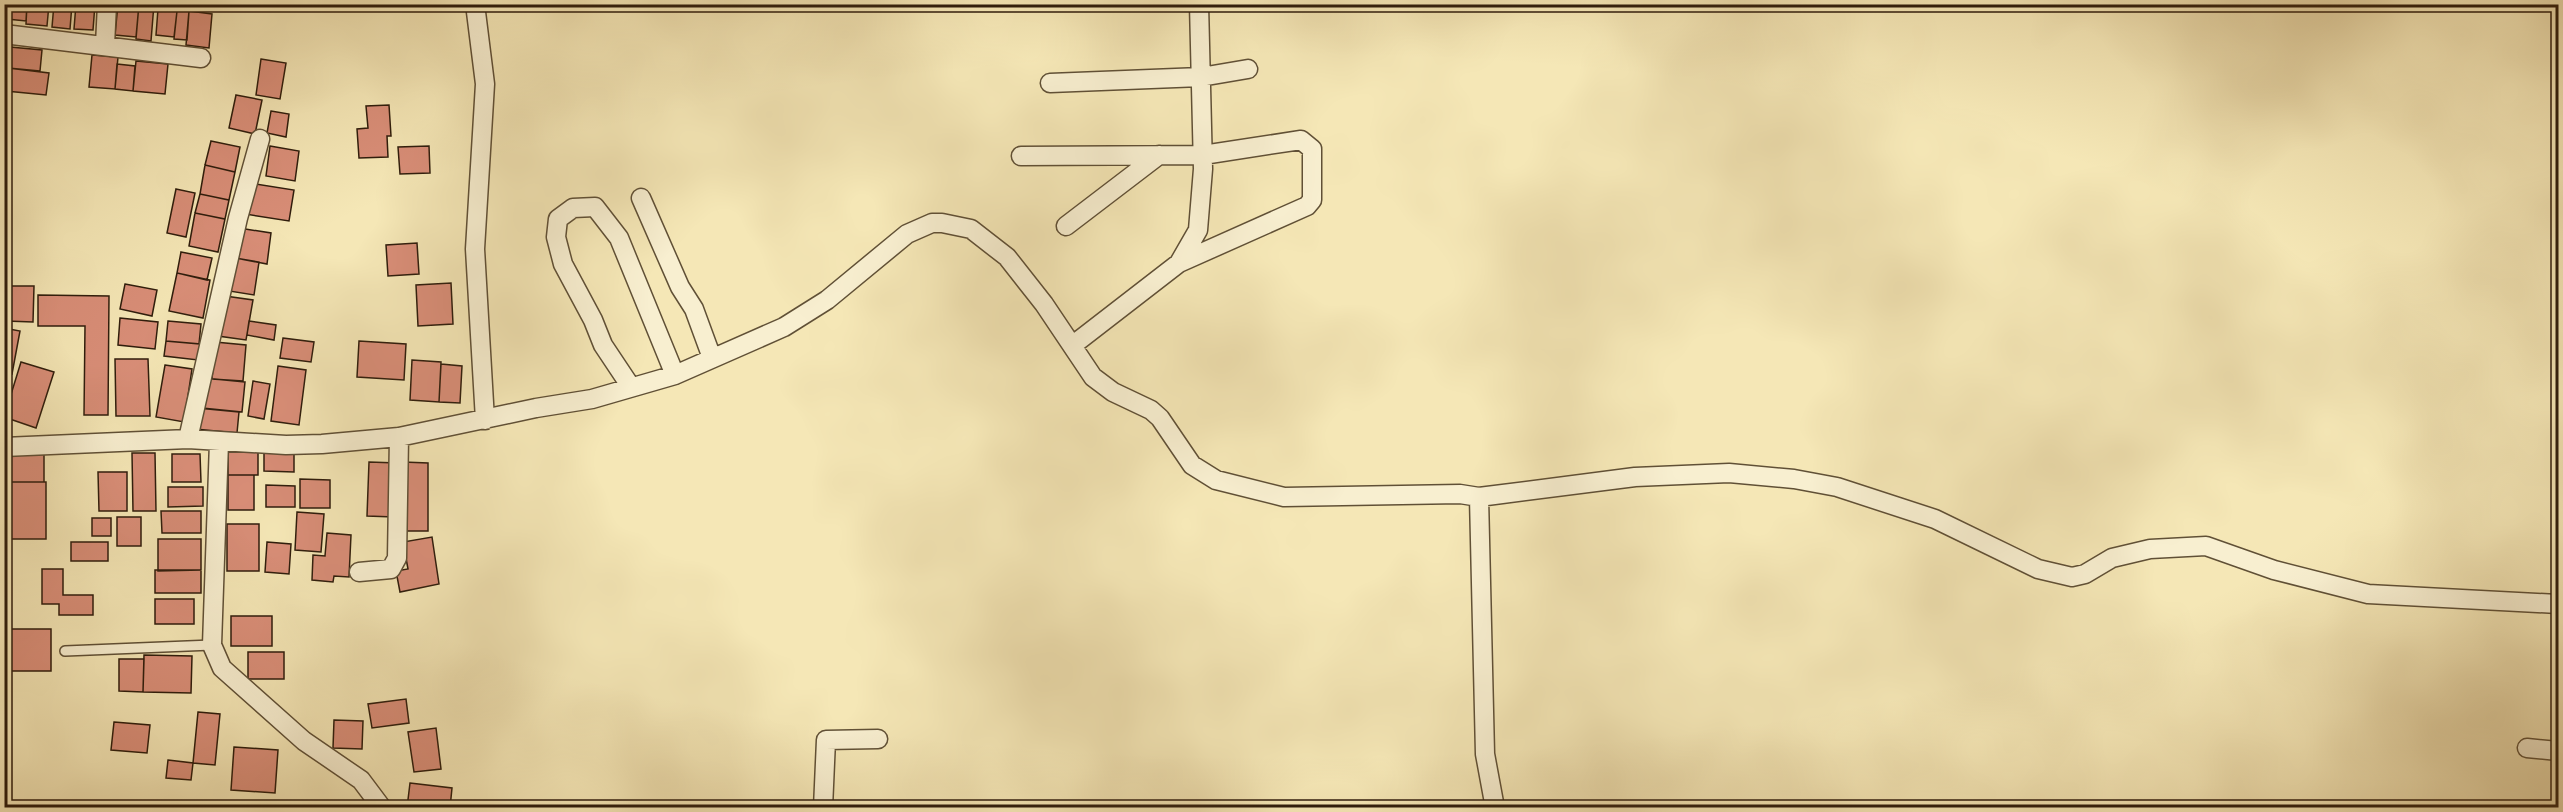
<svg xmlns="http://www.w3.org/2000/svg" width="2563" height="812" viewBox="0 0 2563 812" font-family="'Old Standard TT',serif">
<style>
.building{fill:#d98e78;stroke:#2f1d0c;stroke-width:1.5}
.lines{fill:none;stroke-linecap:round;stroke-linejoin:round}
.service-casing{stroke:#605036;stroke-width:12}
.minor-casing{stroke:#605036;stroke-width:21}
.service{stroke:#f8efd0;stroke-width:9}
.minor{stroke:#f8efd0;stroke-width:18}
</style>
<rect width="100%" height="100%" fill="#f5e7b6"/>
<filter id="stains"><feTurbulence type="fractalNoise" baseFrequency=".00333" numOctaves="4"/><feColorMatrix values="0 0 0 0 .2 0 0 0 0 .09 0 0 0 0 .02 0 0 0 .5 -.17"/></filter>
<radialGradient id="worn" r=".72"><stop offset=".6" stop-color="#630" stop-opacity="0"/><stop offset="1" stop-color="#630" stop-opacity=".3"/></radialGradient>
<path class="building" d="M8 4H27L26 21 7 19Z
M27 4H49L47 26 26 24Z
M54 4H72L70 29 52 27Z
M76 4H95L93 30 74 29Z
M118 4H139L136 37 115 35Z
M139 4H154L151 41 136 39Z
M158 9 177 11 174 37 156 35Z
M177 11H189L187 40 174 39Z
M189 11 212 14 209 48 186 45Z
M10 47 42 50 40 71 8 68Z
M92 55 118 57 115 89 89 87Z
M261 59 286 63 280 99 256 95Z
M136 61 168 64 165 94 133 91Z
M117 64 135 66 133 91 115 89Z
M8 68 49 73 46 95 6 91Z
M236 95 262 100 255 134 229 128Z
M389 105 391 136H387L388 157 359 158 357 129 368 128 366 106Z
M271 111 289 114 286 137 267 133Z
M211 141 240 147 235 172 205 165Z
M270 146 299 151 295 181 266 176Z
M429 146 430 173 400 174 398 147Z
M205 165 235 172 229 200 200 194Z
M250 183 294 190 289 221 245 214Z
M176 189 195 193 186 237 167 233Z
M200 194 229 200 225 219 195 213Z
M195 213 225 219 218 252 189 246Z
M239 228 271 233 267 264 235 258Z
M417 243 419 274 388 276 386 245Z
M181 252 212 258 207 280 177 273Z
M235 258 259 262 254 295 229 291Z
M177 273 210 280 203 318 169 311Z
M451 283 453 324 418 326 416 285Z
M125 284 157 290 152 316 120 309Z
M7 286H34L33 322 6 321Z
M38 295 109 296 108 415H84L85 326H38Z
M225 296 253 300 246 340 218 336Z
M120 318 158 322 155 349 118 345Z
M168 321 201 324 199 344 166 341Z
M249 321 276 325 274 340 247 335Z
M4 328 20 331 12 374 4 372Z
M283 338 314 342 311 362 280 358Z
M166 341 200 344 198 360 164 356Z
M359 341 406 344 404 380 357 377Z
M215 342 246 345 243 381 212 379Z
M115 359H148L150 416H116Z
M412 360 441 362 439 402 410 400Z
M21 362 54 372 36 428 4 417Z
M441 364 462 366 460 403 439 402Z
M165 365 192 369 184 422 156 417Z
M278 366 306 370 299 425 271 421Z
M204 378 245 382 242 412 202 408Z
M253 381 270 384 264 419 248 416Z
M197 408 239 412 237 433 195 429Z
M228 449H258V475H228Z
M264 451 294 452V472L264 471Z
M6 452H44V482H6Z
M132 453H155L156 511H133Z
M172 454H200L201 482H172Z
M369 462 397 463 394 517 367 516Z
M403 462 428 463V531H404Z
M98 472H127V511H99Z
M228 475H254V510H228Z
M300 479 330 480V508H300Z
M6 482H46V539H7Z
M266 485 295 486V507H266Z
M168 487H203V506L168 507Z
M4 490H6L7 529H4Z
M161 511H201V533H162Z
M297 512 324 514 321 552 295 550Z
M117 517H141V546H117Z
M92 518H111V536H92Z
M227 524H259V571H227Z
M327 533 351 535 349 577 334 576 333 582 312 580 313 555 325 556Z
M432 537 439 584 400 592 396 571 408 569 403 542Z
M158 539H201V570L158 571Z
M71 542H108V561H71Z
M267 542 291 544 289 574 265 572Z
M42 569H63V595H93V615H59V604H42Z
M155 570H201V593H155Z
M155 599H194V624H155Z
M231 616H272V646H231Z
M4 629H51V671H4Z
M248 652H284V679H248Z
M144 655 192 656 191 693 143 692Z
M119 659H144L143 692 119 691Z
M406 699 409 723 372 728 368 704Z
M198 712 220 714 215 765 193 763Z
M334 720 363 721 362 749 333 748Z
M114 722 150 725 147 753 111 750Z
M436 728 441 769 414 772 408 732Z
M234 747 278 750 275 793 231 790Z
M168 760 193 763 191 780 166 778Z
M410 783 452 788 450 808H407Z"/>
<g class="lines">
<g class="service-casing">
<path id="service" d="M65 651 212 645"/>
</g>
<g class="minor-casing">
<path id="minor" d="M475 4 485 84 475 249 485 420
M4 34 201 58
M105 45 107 4
M1050 83 1201 77 1248 69
M1021 156 1203 155 1301 140 1312 149V200L1307 206 1179 263
M641 198 680 287 694 309 712 358
M1066 226 1159 155
M1073 345 1179 263 1198 230 1203 169 1199 4
M631 387 603 345 593 320 563 264 556 237 558 219 573 208 595 207 619 238 675 375
M188 439 238 218 260 139
M219 442 212 645 222 668 304 741 361 780 382 808
M4 447 188 439 286 445 322 444 399 437 536 408 592 399 675 375 784 327 827 300 907 234 932 223H942L971 229 1007 257 1044 304 1093 377 1113 392 1151 410 1160 418 1192 465 1216 480 1284 497 1460 494 1479 497 1635 477 1729 473 1794 479 1837 487 1935 519 2038 569 2072 577 2085 574 2112 558 2150 549 2206 546 2274 570 2368 594 2558 604
M1479 497 1485 754 1495 808
M359 572 391 569 397 558 399 437
M2527 748 2558 751
M823 808 826 740 878 739"/>
</g>
<use href="#service" class="service"/>
<use href="#minor" class="minor"/>
</g>
<rect width="2563" height="812" fill="none" stroke="#f5e7b6" stroke-width="24"/>
<rect x="6" y="6" width="2551" height="800" fill="none" stroke="#2f1d0c" stroke-width="3"/>
<rect x="12" y="12" width="2539" height="788" fill="none" stroke="#2f1d0c" stroke-width="1.5"/>
<rect width="100%" height="100%" filter="url(#stains)"/>
<rect width="100%" height="100%" fill="url(#worn)"/>
</svg>
